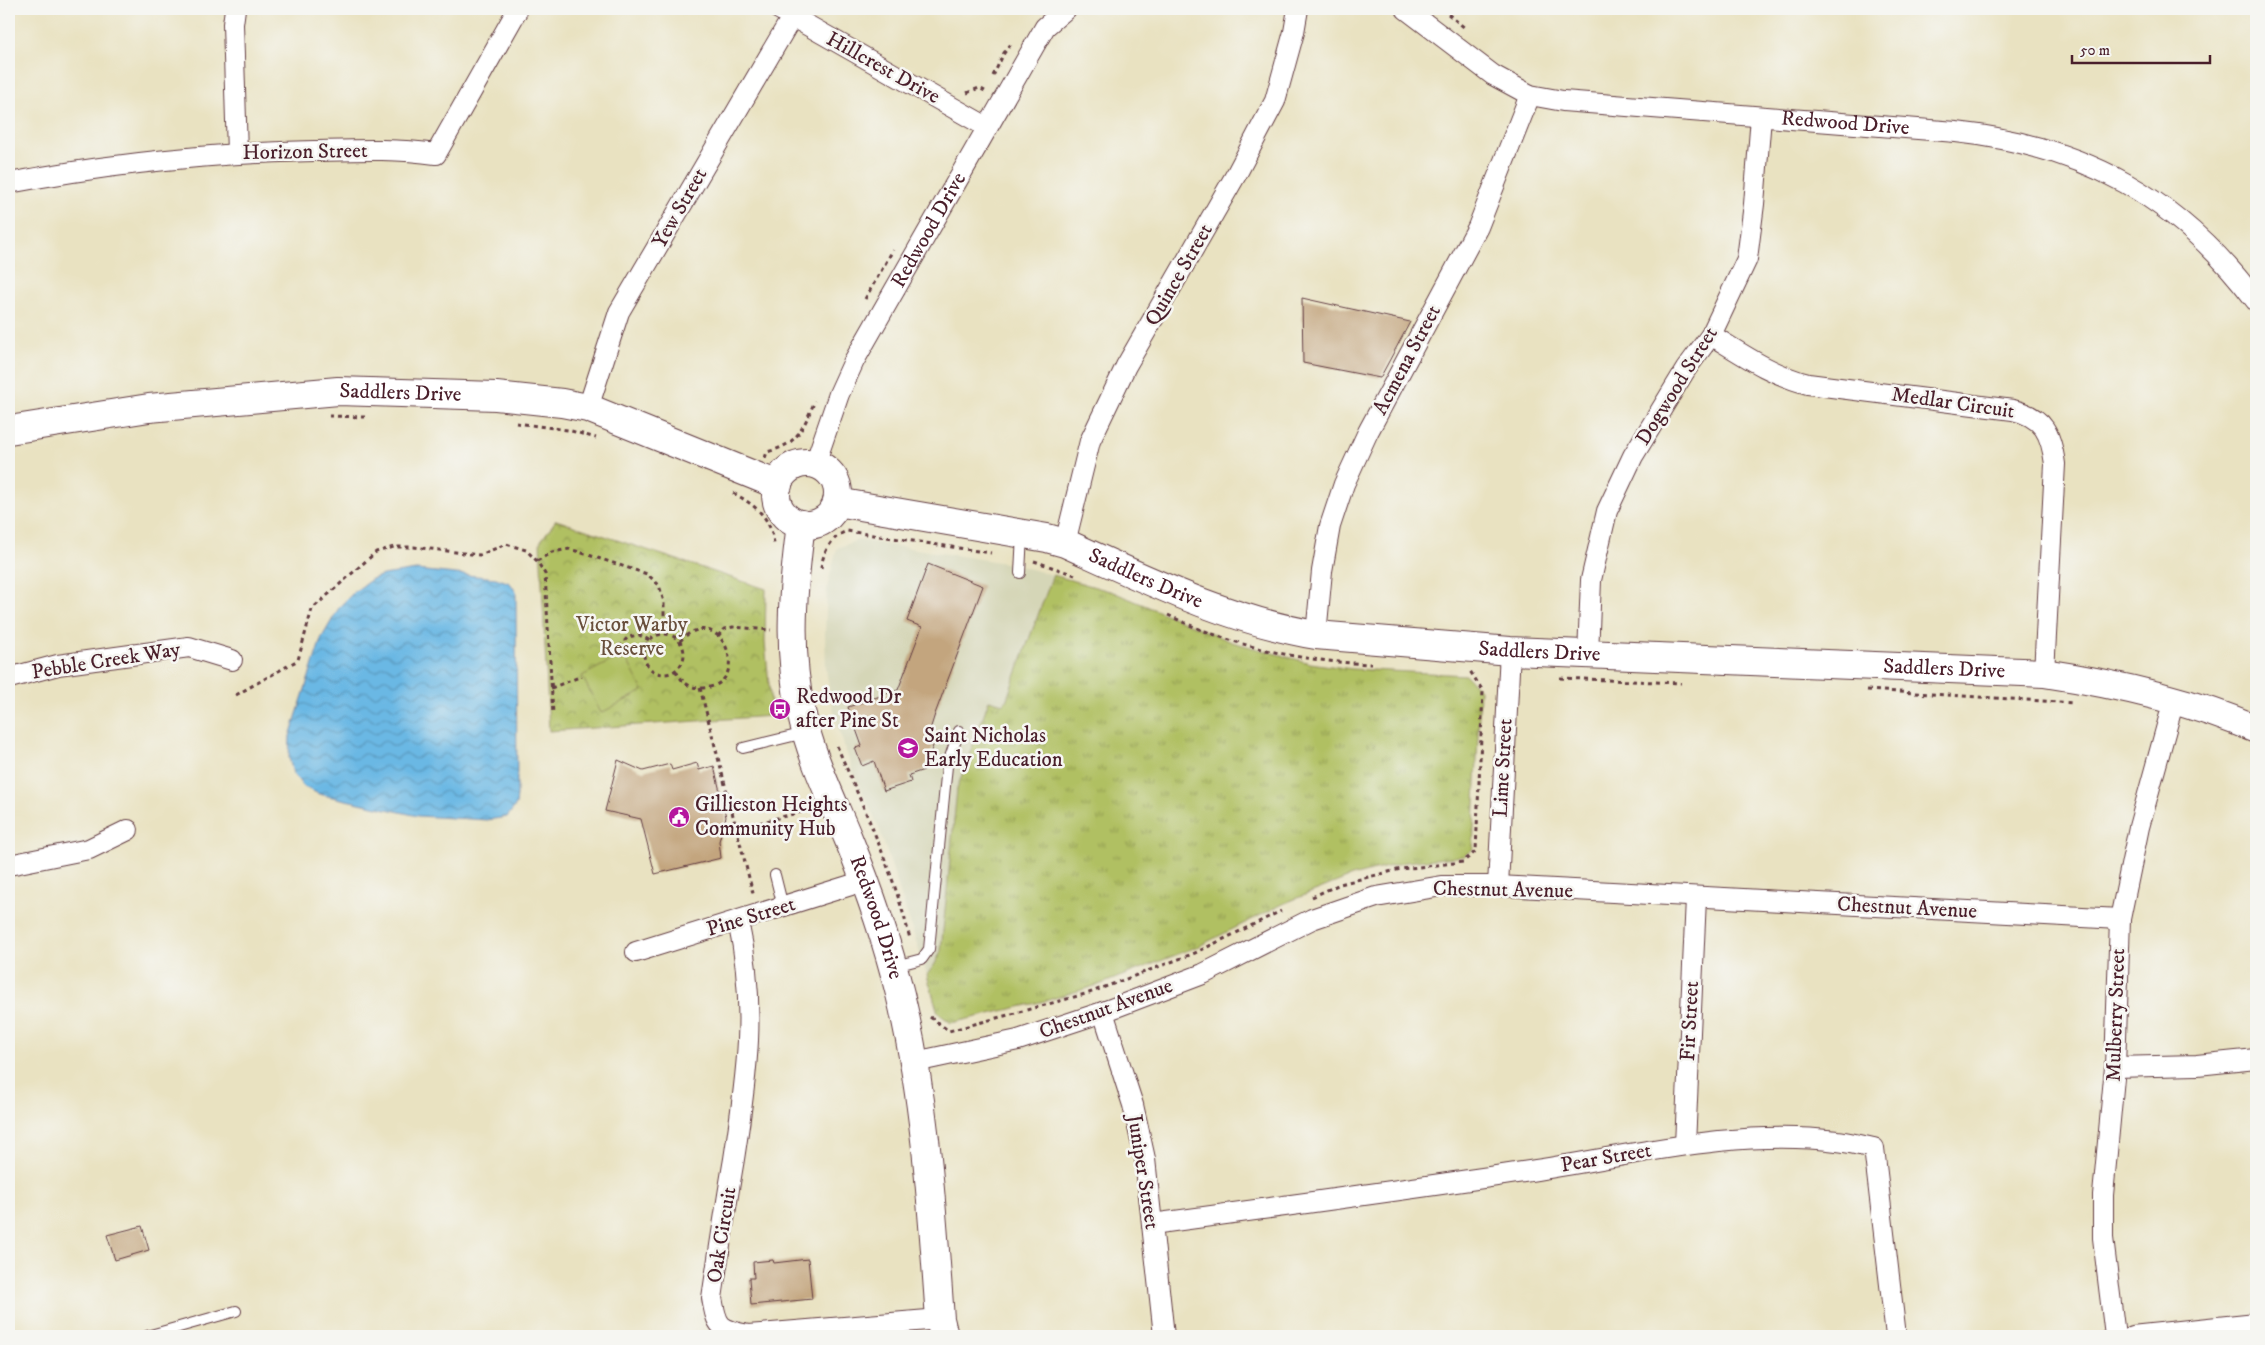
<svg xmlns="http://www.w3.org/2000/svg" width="2265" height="1345" viewBox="0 0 2265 1345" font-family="'IM FELL DW Pica',serif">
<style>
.built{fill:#d5d6b7}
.grass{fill:url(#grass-tufts);stroke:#7d7046}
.park{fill:url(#park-crowns);stroke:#7d7046}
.pitch{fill:#b0c062;stroke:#7d7046}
.water{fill:url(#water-waves);stroke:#5a6c88}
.building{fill:#c3a57e}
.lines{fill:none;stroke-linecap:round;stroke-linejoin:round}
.lane-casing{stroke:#623c42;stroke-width:12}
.street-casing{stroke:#623c42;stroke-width:22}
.secondary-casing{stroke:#623c42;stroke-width:30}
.path{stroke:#623c42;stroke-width:3;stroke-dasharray:4 4;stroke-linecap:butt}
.lane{stroke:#fff;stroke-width:10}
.street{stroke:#fff;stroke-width:20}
.secondary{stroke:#fff;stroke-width:28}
.labels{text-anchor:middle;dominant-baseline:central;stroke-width:5;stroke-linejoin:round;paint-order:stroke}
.street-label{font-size:21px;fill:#4a1f2b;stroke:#f6f6f2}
.park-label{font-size:21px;fill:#694f3c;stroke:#f6f6f2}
.poi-label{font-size:21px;fill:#4a1f2b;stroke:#f6f6f2;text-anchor:start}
</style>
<defs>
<pattern id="grass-tufts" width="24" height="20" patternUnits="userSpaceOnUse" patternTransform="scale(1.25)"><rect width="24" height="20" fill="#b0c062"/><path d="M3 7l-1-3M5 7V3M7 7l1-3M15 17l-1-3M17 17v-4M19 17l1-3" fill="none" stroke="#919b51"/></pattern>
<pattern id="park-crowns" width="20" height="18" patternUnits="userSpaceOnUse" patternTransform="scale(1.25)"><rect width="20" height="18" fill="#b0c062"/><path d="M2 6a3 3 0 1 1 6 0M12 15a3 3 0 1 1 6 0" fill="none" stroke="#919b51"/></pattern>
<pattern id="water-waves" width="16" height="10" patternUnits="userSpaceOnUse" patternTransform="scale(1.25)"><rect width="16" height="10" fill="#6ab8e4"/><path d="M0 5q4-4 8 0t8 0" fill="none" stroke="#5995b9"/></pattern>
</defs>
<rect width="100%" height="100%" fill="#f6f6f2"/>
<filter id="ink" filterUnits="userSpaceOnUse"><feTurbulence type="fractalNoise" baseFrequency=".02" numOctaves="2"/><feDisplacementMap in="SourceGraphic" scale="10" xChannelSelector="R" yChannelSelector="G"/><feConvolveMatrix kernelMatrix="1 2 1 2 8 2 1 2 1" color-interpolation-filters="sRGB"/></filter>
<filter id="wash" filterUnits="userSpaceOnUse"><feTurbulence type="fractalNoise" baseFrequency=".0096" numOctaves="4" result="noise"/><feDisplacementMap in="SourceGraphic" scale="20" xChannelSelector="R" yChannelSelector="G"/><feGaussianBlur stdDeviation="1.12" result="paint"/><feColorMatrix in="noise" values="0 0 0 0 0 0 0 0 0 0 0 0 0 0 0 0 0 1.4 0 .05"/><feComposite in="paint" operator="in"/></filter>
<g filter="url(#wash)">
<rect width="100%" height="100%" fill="#e9e2c1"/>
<path class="built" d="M858 540 1011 564 1053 575 1006 701 1003 704 989 700 957 789 941 951 935 964 927 975 879 828 852 769 838 727 830 695 826 669 825 634 827 587 837 548Z"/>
<path class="grass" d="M1053 575 1113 592 1232 642 1310 663 1352 669 1466 675 1480 690 1473 849 1464 856 1406 862 1352 876 1285 903 1199 946 1101 984 1045 1001 951 1023 938 1013 927 975 935 964 941 951 957 789 989 700 1003 704 1006 701Z"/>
<path class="park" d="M556 520 766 589 765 642 772 716 549 731 540 542Z"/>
<path class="pitch" d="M624 654 643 691 601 713 582 676Z"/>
<path class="water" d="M416 570 496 578 510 583 516 592 517 795 516 805 507 817 487 820 418 816 319 794 304 787 293 774 289 757 290 736 321 639 340 606 354 592 372 579 383 575Z"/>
<g id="blocks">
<path class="building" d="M1302 298 1410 322 1380 378 1303 363Z
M928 564 983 586 935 714 928 736 936 738 924 770 909 775 911 782 884 791 874 761 862 766 855 748 862 746 848 707 898 690 922 627 907 621Z
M618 760 643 771 670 764 672 770 697 763 699 770 714 766 726 817 719 841 721 858 655 874 641 819 605 811Z
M142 1226 149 1250 115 1260 107 1235Z
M808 1259 812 1299 751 1305 749 1278H754L753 1262 773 1260 774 1263Z"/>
</g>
</g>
<g filter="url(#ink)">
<use href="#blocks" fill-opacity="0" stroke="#623c42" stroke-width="1"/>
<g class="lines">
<g class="lane-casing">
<path id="lane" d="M1020 573 1022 534
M743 748 805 733
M775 875 783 907
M895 966 922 959 929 949 947 766 959 731
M147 1336 236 1311"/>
</g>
<g class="street-casing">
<g id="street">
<path d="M235 9 233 24 237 153"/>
<path d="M779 9 987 127"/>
<path id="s1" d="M1406 9 1493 75 1530 95 1563 101 1956 132C2084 146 2178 197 2256 301"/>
<path d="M9 183C109 164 212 153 314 151 355 150 395 148 436 154L518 9"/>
<path d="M1711 335C1742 354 1772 375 1808 384L2013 410C2044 417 2051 434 2055 464L2044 673"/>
<path d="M588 408 619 312 792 17"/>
<path id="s2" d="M815 464 839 394 854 361 1045 27 1066 9"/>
<path d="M1065 543 1090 441 1126 366 1237 173 1275 101 1294 32 1298 9"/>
<path d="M1316 635 1322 571 1330 526 1344 484 1368 432 1478 227 1530 95"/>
<path d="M1588 655 1591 580 1607 511 1633 456 1686 369 1711 335 1747 259 1754 204 1761 117"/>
<path d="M9 678 58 665 189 647 232 660"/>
<path d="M9 865 89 849 128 830"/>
<path d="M1498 886 1510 651"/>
<path d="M738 921C757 1006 747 1075 734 1159 726 1205 719 1252 712 1298 717 1327 719 1329 748 1335L940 1319"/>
<path d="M636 952 864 881"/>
<path d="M1103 1012 1133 1105 1145 1159 1164 1336"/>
<path d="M915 1062 1018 1040 1103 1012 1203 974 1312 919 1376 897 1442 886H1498L2120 919"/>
<path d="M2115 1067 2197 1065 2256 1059"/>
<path d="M1685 1145 1696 898"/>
<path d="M1152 1224C1278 1207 1404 1190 1530 1171 1631 1156 1734 1128 1837 1141 1849 1142 1862 1146 1874 1148L1896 1336"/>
<path d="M2115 1336 2103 1238V1195L2115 1067 2120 919 2139 827 2174 700"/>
<path d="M2132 1336 2256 1323"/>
</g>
</g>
<g class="secondary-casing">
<g id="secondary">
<path id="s3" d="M9 430 149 408 338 391 496 396 562 403 588 408 778 485"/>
<circle cx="807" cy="494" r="31"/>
<path id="s4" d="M837 502 1047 538 1065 543C1147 580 1228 620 1316 635L1510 651 2044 673C2117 684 2189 700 2256 729"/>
<path id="s5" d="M801 524C793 585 787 651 801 711 810 755 831 797 848 838 869 889 887 941 900 994 926 1101 932 1209 940 1319L944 1336"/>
</g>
</g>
<path class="path" d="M1442 9 1465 28
M993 76 1004 53 1011 44
M967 93 979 88 985 91
M865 299 893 250
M329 416 365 417
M516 423 568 430 596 438
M765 458 767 452C799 444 802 429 815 401
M733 493C755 505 771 517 774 544
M537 561 552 552 570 549 647 574 659 585 664 602V619L668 634
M1034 561 1075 575
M821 568C823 552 832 536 847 531L991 553
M1168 615C1231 646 1302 662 1372 664
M644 654a20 20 0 1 1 40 0a20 20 0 1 1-40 0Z
M718 636 724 629 733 627 771 630
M621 656V645L628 637 639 635 649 640
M676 671C681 681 689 688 700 688 756 689 722 598 680 641
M1560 678 1681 683
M551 688 582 676
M700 688 754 897
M1867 690 2073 703
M236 695 298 660 312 609 376 552 394 547H414L480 555 506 544 526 550 537 561 545 574 553 714
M837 746C864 809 894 872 910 939
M736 829 812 809
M1312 897 1340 884 1401 869 1463 862 1476 851 1483 691 1470 671
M930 1017 949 1031 1089 993 1195 953 1281 911"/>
<use href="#lane" class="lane"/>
<use href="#street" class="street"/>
<use href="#secondary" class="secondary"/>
</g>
</g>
<defs>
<g id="bus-disc" transform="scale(1.125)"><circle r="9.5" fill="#b5179e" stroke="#f6f6f2"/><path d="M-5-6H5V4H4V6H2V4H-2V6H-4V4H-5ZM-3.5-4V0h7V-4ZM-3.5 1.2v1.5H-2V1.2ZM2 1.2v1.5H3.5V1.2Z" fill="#fff"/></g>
<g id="school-disc" transform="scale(1.125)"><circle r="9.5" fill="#b5179e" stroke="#f6f6f2"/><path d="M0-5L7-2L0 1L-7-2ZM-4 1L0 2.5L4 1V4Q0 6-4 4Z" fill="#fff"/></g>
<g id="civic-disc" transform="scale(1.125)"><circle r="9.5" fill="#b5179e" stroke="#f6f6f2"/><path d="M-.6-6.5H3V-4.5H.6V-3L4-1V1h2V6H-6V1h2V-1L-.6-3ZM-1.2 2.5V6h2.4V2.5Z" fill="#fff"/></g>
</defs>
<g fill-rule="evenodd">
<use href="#bus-disc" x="780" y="709"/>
<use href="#school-disc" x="908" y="748"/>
<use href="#civic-disc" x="679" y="817"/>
</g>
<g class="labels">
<g class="street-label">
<text transform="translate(883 68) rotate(29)">Hillcrest Drive</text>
<text stroke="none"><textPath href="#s1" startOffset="468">Redwood Drive</textPath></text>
<text transform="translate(305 152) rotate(-1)">Horizon Street</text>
<text transform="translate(680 208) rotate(-60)">Yew Street</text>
<text stroke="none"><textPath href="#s2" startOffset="261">Redwood Drive</textPath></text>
<text transform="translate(1179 275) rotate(-60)">Quince Street</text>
<text transform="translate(1407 360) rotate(-62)">Acmena Street</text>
<text transform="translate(1677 386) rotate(-58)">Dogwood Street</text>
<text stroke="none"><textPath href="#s3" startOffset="394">Saddlers Drive</textPath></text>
<text transform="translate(1953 403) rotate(8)">Medlar Circuit</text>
<text stroke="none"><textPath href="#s4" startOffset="320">Saddlers Drive</textPath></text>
<text stroke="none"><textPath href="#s4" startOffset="724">Saddlers Drive</textPath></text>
<text transform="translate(106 661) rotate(-9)">Pebble Creek Way</text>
<text stroke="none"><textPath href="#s4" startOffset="1129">Saddlers Drive</textPath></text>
<text transform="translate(1503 768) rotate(-87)">Lime Street</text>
<text transform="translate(1503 890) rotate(1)">Chestnut Avenue</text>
<text transform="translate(1907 908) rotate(3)">Chestnut Avenue</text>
<text transform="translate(751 917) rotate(-17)">Pine Street</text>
<text stroke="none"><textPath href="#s5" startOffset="408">Redwood Drive</textPath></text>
<text transform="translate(1106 1009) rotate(-20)">Chestnut Avenue</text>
<text transform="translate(2116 1015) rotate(-88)">Mulberry Street</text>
<text transform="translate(1690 1021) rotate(-87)">Fir Street</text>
<text transform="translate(1606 1158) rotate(-10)">Pear Street</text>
<text transform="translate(1143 1172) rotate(81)">Juniper Street</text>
<text transform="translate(722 1235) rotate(-81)">Oak Circuit</text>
</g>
<g class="park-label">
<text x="632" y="625">Victor Warby<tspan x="632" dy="24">Reserve</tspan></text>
</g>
<g class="poi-label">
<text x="796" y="697">Redwood Dr<tspan x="796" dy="24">after Pine St</tspan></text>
<text x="924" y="736">Saint Nicholas<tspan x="924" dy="24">Early Education</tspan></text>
<text x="695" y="805">Gillieston Heights<tspan x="695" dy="24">Community Hub</tspan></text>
</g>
</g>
<rect width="2265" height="1345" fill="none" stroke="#f6f6f2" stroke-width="30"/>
<path d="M2072 55v8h138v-8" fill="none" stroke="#4a1f2b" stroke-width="2.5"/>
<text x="2080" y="55" font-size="15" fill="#4a1f2b" stroke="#f6f6f2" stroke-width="4" paint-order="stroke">50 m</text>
</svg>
